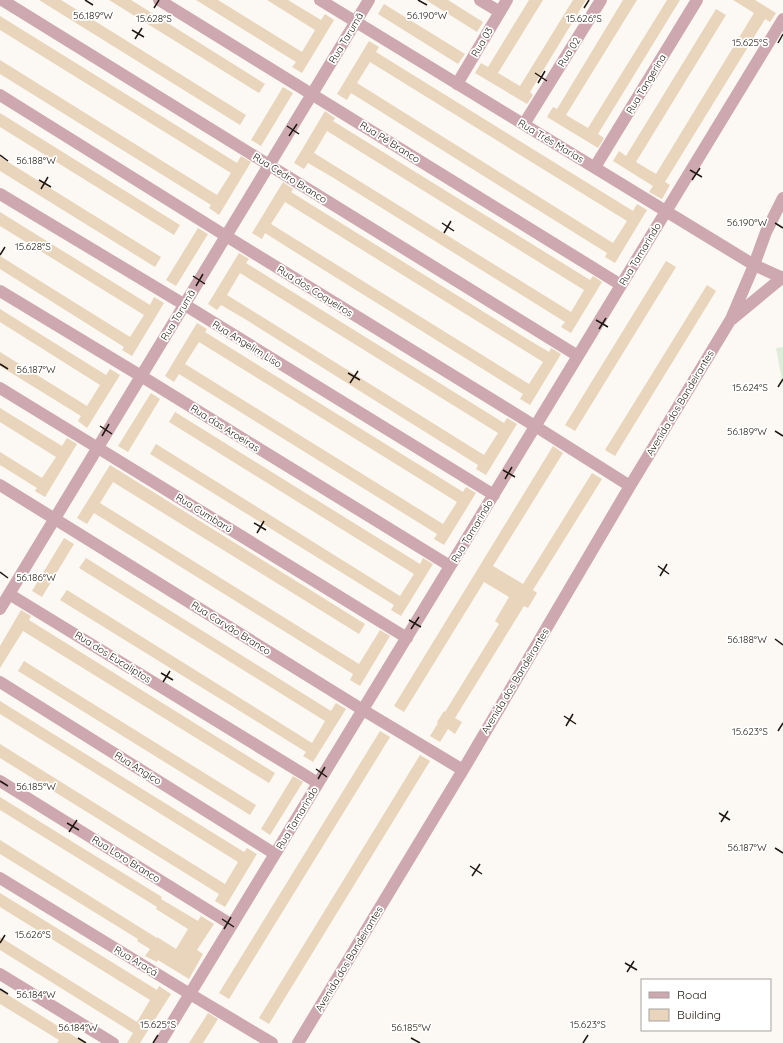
<svg xmlns="http://www.w3.org/2000/svg" width="783" height="1043" viewBox="0 0 783 1043" font-family="Quicksand,sans-serif">
<style>
.green{fill:#e1eddb}
.building{fill:#e9d5bb;fill-rule:evenodd}
.lines{fill:none;stroke-linecap:round;stroke-linejoin:round}
.minor{stroke:#cea8b0;stroke-width:12}
.ticks{fill:none;stroke:#1f1810;stroke-width:1.5}
.labels{text-anchor:middle;dominant-baseline:central;stroke-width:3.5;stroke-linejoin:round;paint-order:stroke}
.street-label{font-size:10px;fill:#1f1810;stroke:#fff}
.ticks-label{font-size:10px;text-anchor:middle;fill:#1f1810;stroke:#fff;stroke-width:3.5;stroke-linejoin:round;paint-order:stroke}
</style>
<rect width="100%" height="100%" fill="#fcf8f3"/>
<path class="green" d="M783 347V386L776 348Z"/>
<path class="building" d="M39 0H61L246 115 240 125Z
M109 0H131L265 84 259 93Z
M196 0H218L302 52 315 30 267 0H288L321 20 325 14 334 20 302 73 292 67 296 62Z
M426 0H448L483 22 477 32Z
M529 0H543L498 73 520 86 573 0H586L530 92 533 95 527 104 475 73 481 63 488 67Z
M623 0H637L566 115 588 128 667 0H680L598 134 604 138 598 148 547 117 553 107 557 109Z
M733 0H755L776 13 770 22 765 19 665 182 670 185 662 199 649 192 653 186 613 161 619 151 626 156 716 9 726 15 636 162 656 174 754 13Z
M384 4 465 54 458 64 378 14Z
M0 16 237 163 241 156 251 162 219 215 209 208 211 205 0 74V60L217 195 231 173 0 30Z
M369 41 379 47 376 52 633 211 637 204 647 210 615 263 605 257 607 253 351 93 347 100 337 94ZM370 62 627 221 613 243 357 83Z
M283 87 293 93 261 146 251 140Z
M325 111 335 118 333 121 590 280 593 276 602 282 571 333 561 327 565 322 332 177 308 163 304 169 294 163ZM327 131 584 290 571 312 314 153Z
M0 113 180 225 174 235 0 127Z
M0 157 161 257 155 267 0 171Z
M283 182 293 189 291 192 524 337 549 352 551 348 561 354 530 405 520 399 523 394 303 257 265 233 262 239 252 233ZM285 202 543 362 529 384 271 224Z
M0 212 150 305 154 297 164 303 132 356 122 350 124 347 0 269V256L130 337 144 315 0 226Z
M198 228 208 234 176 286 166 280Z
M239 253 249 259 246 263 504 423 507 418 517 424 486 475 476 469 478 465 245 319 221 305 217 310 208 304ZM240 273 498 433 484 455 227 295Z
M666 261 676 267 575 431 565 425Z
M707 285 716 291 615 456 605 450Z
M0 309 106 375 110 369 120 375 87 428 78 421 81 416 0 366V352L87 406 100 385 0 322Z
M197 323 207 329 205 332 463 492 466 487 476 493 444 545 434 539 437 534 179 374 174 382 165 376ZM199 342 457 502 443 524 185 364Z
M151 393 160 399 128 452 118 446Z
M0 408 62 446 67 438 77 444 45 497 35 491 37 488 0 465V452L42 478 56 457 0 422Z
M175 412 420 564 423 558 433 564 401 616 391 610 394 605 150 454 156 444 400 596 414 574 169 422Z
M553 446 563 453 493 566 523 584 592 473 602 479 533 590 537 593 528 608 524 606 455 718 462 722 455 734 448 729 440 742 430 736 438 723 437 722 444 711 445 712 499 624 495 621 509 597 484 582 404 712 394 706Z
M110 465 365 624 359 634 113 482 100 503 359 664 380 630 390 636 360 686 350 680 353 674 94 513 87 524 77 518Z
M64 538 74 544 42 597 32 591Z
M86 558 331 711 336 703 346 709 313 762 303 756 306 752 60 600 67 590 312 743 321 728 325 721 79 568Z
M21 610 31 616 29 620 275 773 269 783 23 631 0 668V646Z
M24 661 256 805 250 815 18 671Z
M0 701 244 852 247 848 257 854 225 907 215 901 219 894 0 758V744L225 884 238 862 0 714Z
M380 731 390 737 229 999 219 993Z
M420 755 430 761 269 1024 259 1018Z
M293 776 303 782 270 835 261 829Z
M0 797 162 897 161 899 198 921 201 916 214 924 197 950 203 954 189 979 158 960 157 962 145 956 150 949 137 941 138 939 0 854V840L157 938V937L176 949 188 929 156 909 157 907 0 810Z
M0 893 157 990 159 986 171 994 140 1043H127L133 1033 0 950V937L137 1022 150 1000 0 907Z
M0 990 21 1003 85 1043H57L59 1040 0 1004Z
M208 1013 218 1019 203 1043H189Z"/>
<g class="lines">
<path class="minor" d="M2 0 578 356
M159 0 621 285
M320 0 754 265 783 278
M480 0 500 12
M457 84 507 0
M0 95 226 236 535 426 630 486
M524 124 601 0
M595 167 697 0
M0 194 185 305 494 495
M0 291 141 376 450 566
M732 319 783 277
M0 388 98 448 407 638
M0 485 363 710 463 770
M9 594 318 783
M0 609 369 0
M0 682 275 854
M0 781 232 925
M0 878 190 994 272 1043
M0 974 113 1043
M160 1043 783 19
M298 1043 463 770 630 486 731 319 754 265 766 232 783 198"/>
</g>
<path class="ticks" d="M85 0 93 5M418 0 427 5M154 8 159 0M584 8 589 0M132 30 144 37M135 39 142 28M778 43 783 34M535 73 547 81M538 83 545 71M287 126 299 134M289 136 297 124M0 155 8 161M690 170 702 177M39 180 51 187M692 180 700 168M41 189 48 177M442 223 454 231M775 223 783 228M444 233 451 221M0 255 5 247M193 276 205 284M196 286 203 274M596 320 608 327M599 329 606 318M0 364 8 369M348 373 360 380M350 383 358 371M778 387 783 379M100 426 112 434M775 431 783 436M102 436 109 424M503 470 515 477M505 479 512 467M254 523 266 530M257 533 264 521M658 566 669 574M0 572 8 578M660 576 667 564M409 620 421 627M411 629 419 617M775 639 783 645M161 673 173 680M163 682 170 671M564 716 576 724M566 726 573 714M778 731 783 723M316 769 327 777M318 779 325 767M0 781 8 786M719 813 730 820M721 822 728 811M67 823 79 830M69 832 77 820M775 848 783 853M470 866 482 874M472 876 480 864M222 919 234 927M224 929 231 917M0 943 5 935M625 963 637 970M627 972 634 961M0 989 8 994M78 1038 86 1043M411 1038 420 1043M153 1043 158 1035M583 1043 588 1035"/>
<g class="labels">
<g class="street-label">
<text transform="translate(346 38) rotate(-59)">Rua Tarumã</text>
<text transform="translate(482 42) rotate(-59)">Rua 03</text>
<text transform="translate(569 52) rotate(-58)">Rua 02</text>
<text transform="translate(646 84) rotate(-59)">Rua Tangerina</text>
<text transform="translate(551 141) rotate(31)">Rua Três Marias</text>
<text transform="translate(390 142) rotate(32)">Rua Pé Branco</text>
<text transform="translate(290 178) rotate(32)">Rua Cedro Branco</text>
<text transform="translate(640 254) rotate(-59)">Rua Tamarindo</text>
<text transform="translate(315 291) rotate(32)">Rua dos Coqueiros</text>
<text transform="translate(178 315) rotate(-59)">Rua Tarumã</text>
<text transform="translate(247 344) rotate(32)">Rua Angelim Liso</text>
<text transform="translate(680 403) rotate(-59)">Avenida dos Bandeirantes</text>
<text transform="translate(225 428) rotate(32)">Rua das Aroeiras</text>
<text transform="translate(204 513) rotate(32)">Rua Cumbarú</text>
<text transform="translate(472 531) rotate(-59)">Rua Tamarindo</text>
<text transform="translate(231 628) rotate(32)">Rua Carvão Branco</text>
<text transform="translate(113 657) rotate(32)">Rua dos Eucaliptos</text>
<text transform="translate(515 681) rotate(-59)">Avenida dos Bandeirantes</text>
<text transform="translate(138 768) rotate(32)">Rua Angico</text>
<text transform="translate(297 818) rotate(-59)">Rua Tamarindo</text>
<text transform="translate(126 859) rotate(32)">Rua Loro Branco</text>
<text transform="translate(349 959) rotate(-59)">Avenida dos Bandeirantes</text>
<text transform="translate(136 961) rotate(31)">Rua Araçá</text>
</g>
</g>
<g class="ticks-label">
<text x="93" y="19">56.189°W</text>
<text x="427" y="19">56.190°W</text>
<text x="154" y="22">15.628°S</text>
<text x="584" y="22">15.626°S</text>
<text x="750" y="46">15.625°S</text>
<text x="36" y="164">56.188°W</text>
<text x="747" y="226">56.190°W</text>
<text x="33" y="250">15.628°S</text>
<text x="36" y="373">56.187°W</text>
<text x="750" y="391">15.624°S</text>
<text x="747" y="435">56.189°W</text>
<text x="36" y="581">56.186°W</text>
<text x="747" y="643">56.188°W</text>
<text x="750" y="735">15.623°S</text>
<text x="36" y="790">56.185°W</text>
<text x="747" y="851">56.187°W</text>
<text x="33" y="938">15.626°S</text>
<text x="36" y="998">56.184°W</text>
<text x="158" y="1028">15.625°S</text>
<text x="588" y="1028">15.623°S</text>
<text x="78" y="1031">56.184°W</text>
<text x="411" y="1031">56.185°W</text>
</g>
<rect x="641" y="979" width="130" height="52" fill="#ffffff" stroke="#a5a39f"/>
<rect x="649" y="992" width="20" height="6" fill="#cea8b0" stroke="#a5a39f"/>
<text x="677" y="999" font-size="12" fill="#1f1810">Road</text>
<rect x="649" y="1009" width="20" height="12" fill="#e9d5bb" stroke="#a5a39f"/>
<text x="677" y="1019" font-size="12" fill="#1f1810">Building</text>
</svg>
